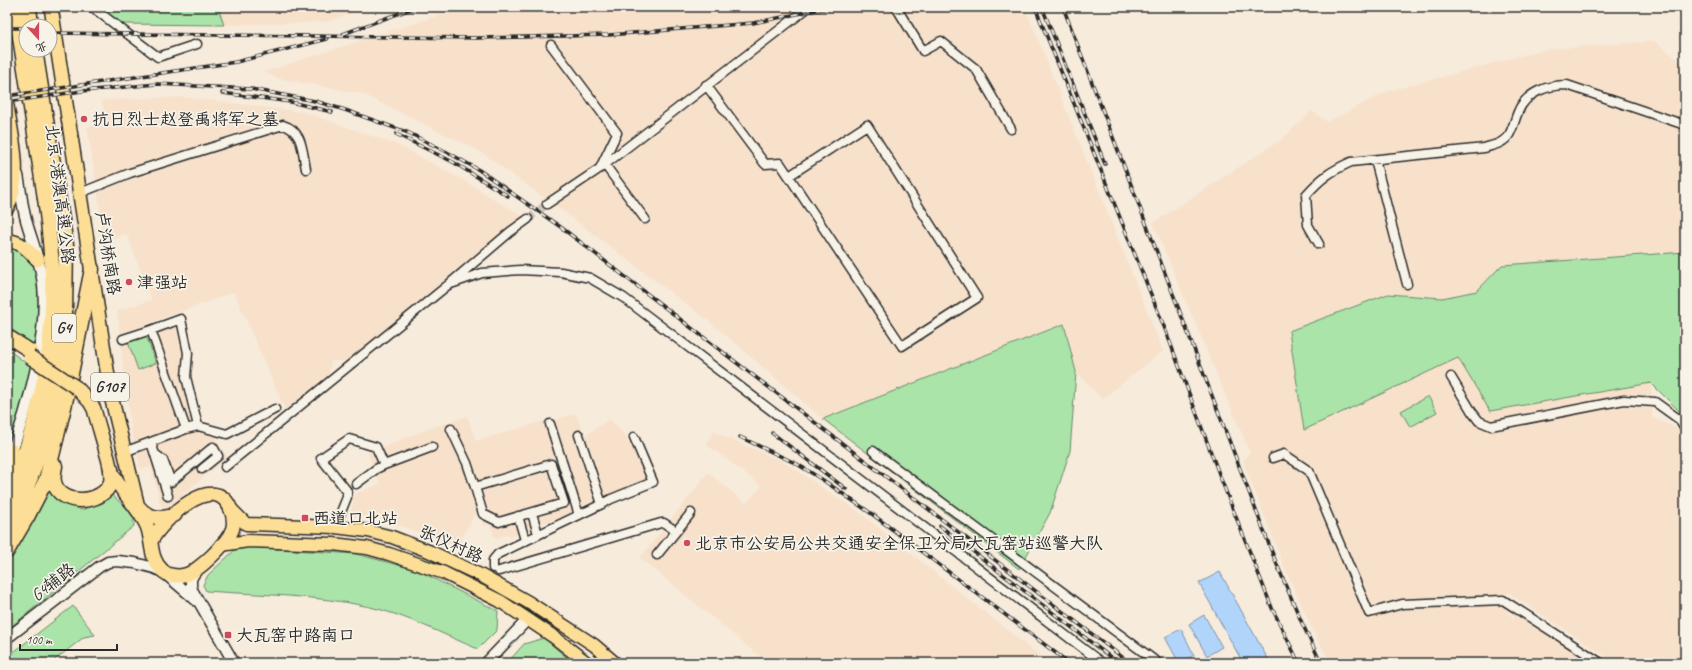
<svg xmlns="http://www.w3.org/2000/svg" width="1692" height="670" viewBox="0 0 1692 670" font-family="Caveat,'LXGW WenKai TC',sans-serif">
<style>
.built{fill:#f7e1cb}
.green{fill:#aae4a9;stroke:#6a886a}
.water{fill:#b1d5fa;stroke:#7b91a7}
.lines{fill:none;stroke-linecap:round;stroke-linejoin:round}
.minor-tunnel{stroke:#cec5b8;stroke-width:8;stroke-dasharray:8 4;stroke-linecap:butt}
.minor-casing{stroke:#2b2b2b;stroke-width:11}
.tertiary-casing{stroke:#2b2b2b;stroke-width:13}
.primary-casing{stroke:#2b2b2b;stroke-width:15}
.trunk-casing{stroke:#2b2b2b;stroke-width:16}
.motorway-casing{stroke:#2b2b2b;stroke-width:17}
.minor{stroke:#f7f3e8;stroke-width:8}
.tertiary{stroke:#f7f3e8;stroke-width:10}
.primary{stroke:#fdde96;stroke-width:12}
.trunk{stroke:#fdde96;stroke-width:13}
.motorway{stroke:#fdde96;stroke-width:14}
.rail-casing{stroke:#2b2b2b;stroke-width:3.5}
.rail{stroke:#f7f3e8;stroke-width:2;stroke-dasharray:6;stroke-linecap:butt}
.trunk-bridge-casing{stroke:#2b2b2b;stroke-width:16;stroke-linecap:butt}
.trunk-bridge{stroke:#fdde96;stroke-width:13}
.poi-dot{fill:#d1495b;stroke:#f7f3e8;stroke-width:1.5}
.labels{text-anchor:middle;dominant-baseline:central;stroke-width:3.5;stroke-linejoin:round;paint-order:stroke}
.shield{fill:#f7f3e8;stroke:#686764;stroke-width:1}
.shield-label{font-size:16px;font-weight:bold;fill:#2b2b2b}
.poi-label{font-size:17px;fill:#2b2b2b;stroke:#f7f3e8;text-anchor:start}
.street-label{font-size:17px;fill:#2b2b2b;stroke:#f7f3e8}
</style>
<rect width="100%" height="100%" fill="#f7ebdb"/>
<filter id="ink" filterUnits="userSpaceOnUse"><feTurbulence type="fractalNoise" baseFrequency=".025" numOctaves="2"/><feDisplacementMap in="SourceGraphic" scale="8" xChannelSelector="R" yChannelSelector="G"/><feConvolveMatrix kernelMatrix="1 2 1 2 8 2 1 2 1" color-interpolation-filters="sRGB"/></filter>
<g filter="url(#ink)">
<path class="built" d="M218 7H371L326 22 224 25Z
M460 7H1025L1163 351 1102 399 1076 372 1064 324 823 419 709 321 568 215 481 152 363 94 277 78 264 72 449 12Z
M1654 41 1685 65V252L1502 265 1477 291 1442 298 1388 294 1289 332 1304 428 1458 358 1490 411 1651 383 1652 418 1679 429 1685 440V663H1616L1509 593 1495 597 1513 618 1515 613 1592 663H1331L1317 639 1285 569 1243 461 1250 453 1153 223 1282 139 1312 111 1327 122 1386 92 1542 50Z
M183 97 303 112 398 145 461 179 522 216 347 361H331L328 377 285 410 234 292 120 334 117 311 152 300 127 234 104 240 98 194 87 127 105 123 102 100Z
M182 317 189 380 201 420 206 424 227 457 167 508 161 506 151 467 140 469 132 435 120 338Z
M576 413 584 436 609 419 626 436 629 444 633 442 646 482 604 496 597 500 572 509 568 516 539 524 510 537 509 534 495 539 490 524 484 526 477 510 457 547H455L425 534 382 520 350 515 355 494 380 484 368 453 431 428 467 416 476 441 544 421H552Z
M714 432 784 462 856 510 1049 663H768L640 558 708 473 746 503 762 486 706 444Z"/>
<path class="green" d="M101 7H218L224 25 120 24Z
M7 243 35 262 43 350 7 327Z
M1685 252V417L1651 383 1490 411 1458 358 1304 430 1289 331 1388 294 1442 298 1477 291 1502 265Z
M1064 324 1076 372 1070 451 1050 513 1019 569 823 419Z
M146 335 156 363 138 370 128 342Z
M7 349 37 371 7 482Z
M1428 396 1437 412 1410 427 1401 411Z
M51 488 61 497 81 510 103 503 112 495 133 514 134 526 7 630V555Z
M247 547 356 554 417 570 498 611 497 630 478 649C444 635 406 615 370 607 317 595 261 595 206 591L203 585 208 575 237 548Z
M73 606 95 635 84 637 51 663H7V657Z
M544 638 573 663H507L524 644Z"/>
<path class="water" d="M1220 572 1270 663H1243L1199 583Z
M1204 615 1222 647 1207 656 1189 624Z
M1181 629 1194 655 1179 663 1165 637Z"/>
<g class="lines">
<path class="minor-tunnel" d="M528 219 547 204"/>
<g class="minor-casing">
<path id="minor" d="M92 7 158 57 197 44
M896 7 923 51 941 41 976 69 1011 129
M551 45 617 133 601 166
M706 85 765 164 780 163 902 346 977 298 867 125 789 176
M1375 160 1407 284
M605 165 645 219
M80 193 130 173 283 125C303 131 302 150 306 169
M547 204 599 169 809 7
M1319 244 1308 225 1306 195C1321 178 1331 171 1351 162L1484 148C1493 145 1503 144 1509 135 1513 128 1515 119 1518 112 1526 92 1548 85 1567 85L1685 125
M448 285 482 273 520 270 561 272 590 278 624 298 1102 663
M151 330 181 319 188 353 186 377 198 426 186 429
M123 339 151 330 186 429 124 452
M1451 377 1472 412 1479 421 1491 426 1624 400 1655 402 1680 420 1685 428
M550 424 579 515
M198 426 227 434 275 409
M451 429 467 463 475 487
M151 442 168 496
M873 451 1158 663
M155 454 163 460 171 482 213 447 218 456 202 469
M1273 458 1284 454 1309 471 1369 613 1402 604 1503 600 1601 663
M551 464 564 503 499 522 483 514 475 487Z
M384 465 432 447
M225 467 448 285 510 232 528 219
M602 504 611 499 653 482 634 437
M532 513 538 534
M518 516 525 540
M339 517 347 497V491L321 458 349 439 376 447 384 465 376 469 356 484
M657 555 691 513
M493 568V560L498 554 602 504 579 435
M499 571 661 523H664L676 531"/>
</g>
<g class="tertiary-casing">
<path id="tertiary" d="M10 456C28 409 48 335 43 285 41 263 32 241 26 220 22 206 21 190 18 175
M197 569 191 579V588L234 663
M7 638 99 567 108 562 117 561 135 563 154 568 163 572 197 601
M486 663 528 619"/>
</g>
<g class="primary-casing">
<path id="primary" d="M232 510 246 524 335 527 368 531 392 537 431 552 480 575 528 602 594 645 615 663
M221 545 248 541 333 544 367 548 389 554 444 573 500 601 554 637 587 663"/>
</g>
<g class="trunk-casing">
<path id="trunk" d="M51 7 111 396 137 503
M7 106C12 138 23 177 7 208
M7 241C21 241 28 250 38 260
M7 336 32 352
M77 388 90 402 94 409C98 424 103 440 107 455 109 460 109 465 111 470 119 491 138 506 147 526 153 541 149 558 162 570 167 576 178 577 185 575 197 573 231 540 233 527 234 522 233 515 231 510 215 468 162 521 151 541
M139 507C148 519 162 519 175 515"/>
</g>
<g class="motorway-casing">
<path id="motorway" d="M29 7 31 26
M55 466C54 471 53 477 54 482 60 507 103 505 111 482 112 478 111 473 111 469
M11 477 12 451
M7 500C37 430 55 353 52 276 51 233 44 190 37 147 30 101 23 54 15 7
M7 533 31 477 40 450 55 390 62 352 65 315 66 245 35 50
M7 551 27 517 46 480 65 403 92 269"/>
</g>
<use href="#minor" class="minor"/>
<use href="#tertiary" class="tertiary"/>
<use href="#primary" class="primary"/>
<use href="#trunk" class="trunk"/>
<use href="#motorway" class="motorway"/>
<g class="rail-casing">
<path id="rail" d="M1035 7 1167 334 1219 474 1272 608 1299 663
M1042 7 1105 164
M1063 7 1275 560 1302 623 1321 663
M7 28H26
M50 33 477 38 609 35 753 23 831 7
M343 34 416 7
M222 93 291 102 332 112
M7 96 236 62 327 39
M7 102 82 91 157 84 251 89 315 101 345 110 409 133 447 152 479 170 562 228 733 360 1130 663
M396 134 453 162 508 196
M772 433 846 489
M740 437 797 464 823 480 872 514 1069 663
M940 526 1118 663"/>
</g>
<use href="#rail" class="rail"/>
<g class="trunk-bridge-casing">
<path id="trunk-bridge" d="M30 357 77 388"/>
</g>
<use href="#trunk-bridge" class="trunk-bridge"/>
</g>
</g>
<g class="poi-dot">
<circle cx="84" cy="119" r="4"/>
<circle cx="129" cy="282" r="4"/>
<rect x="301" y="514" width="8" height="8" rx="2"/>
<circle cx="687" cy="543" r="4"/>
<rect x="224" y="631" width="8" height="8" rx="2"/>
</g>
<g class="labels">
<g class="shield">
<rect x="52" y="314" width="24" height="28" rx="3"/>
<rect x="91" y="373" width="38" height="28" rx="3"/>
</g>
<g class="shield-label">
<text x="64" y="328">G4</text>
<text x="110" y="387">G107</text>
</g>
<g class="poi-label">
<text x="92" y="119">抗日烈士赵登禹将军之墓</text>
<text x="137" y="282">津强站</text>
<text x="313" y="518">西道口北站</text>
<text x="695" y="543">北京市公安局公共交通安全保卫分局大瓦窑站巡警大队</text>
<text x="236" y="635">大瓦窑中路南口</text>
</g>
<g class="street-label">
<text transform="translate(60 194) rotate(83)">北京-港澳高速公路</text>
<text transform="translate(108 253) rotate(81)">卢沟桥南路</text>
<text transform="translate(451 544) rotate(24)">张仪村路</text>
<text transform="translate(53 582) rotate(-38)">G4辅路</text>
</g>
</g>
<rect width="1692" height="670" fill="none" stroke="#f7f3e8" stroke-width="24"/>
<rect x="12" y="12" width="1668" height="646" fill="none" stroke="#2b2b2b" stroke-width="1.5" filter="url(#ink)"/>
<g transform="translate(38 38) rotate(159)"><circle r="19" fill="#f7f3e8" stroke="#a5a39c"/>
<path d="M0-3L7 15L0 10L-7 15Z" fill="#d1495b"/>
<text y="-6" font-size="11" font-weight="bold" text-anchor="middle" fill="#2b2b2b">北</text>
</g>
<path d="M20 644v6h97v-6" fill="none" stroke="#2b2b2b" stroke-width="2"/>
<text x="26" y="644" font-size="12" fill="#2b2b2b" stroke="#f7f3e8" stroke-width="3" paint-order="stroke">100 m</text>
</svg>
